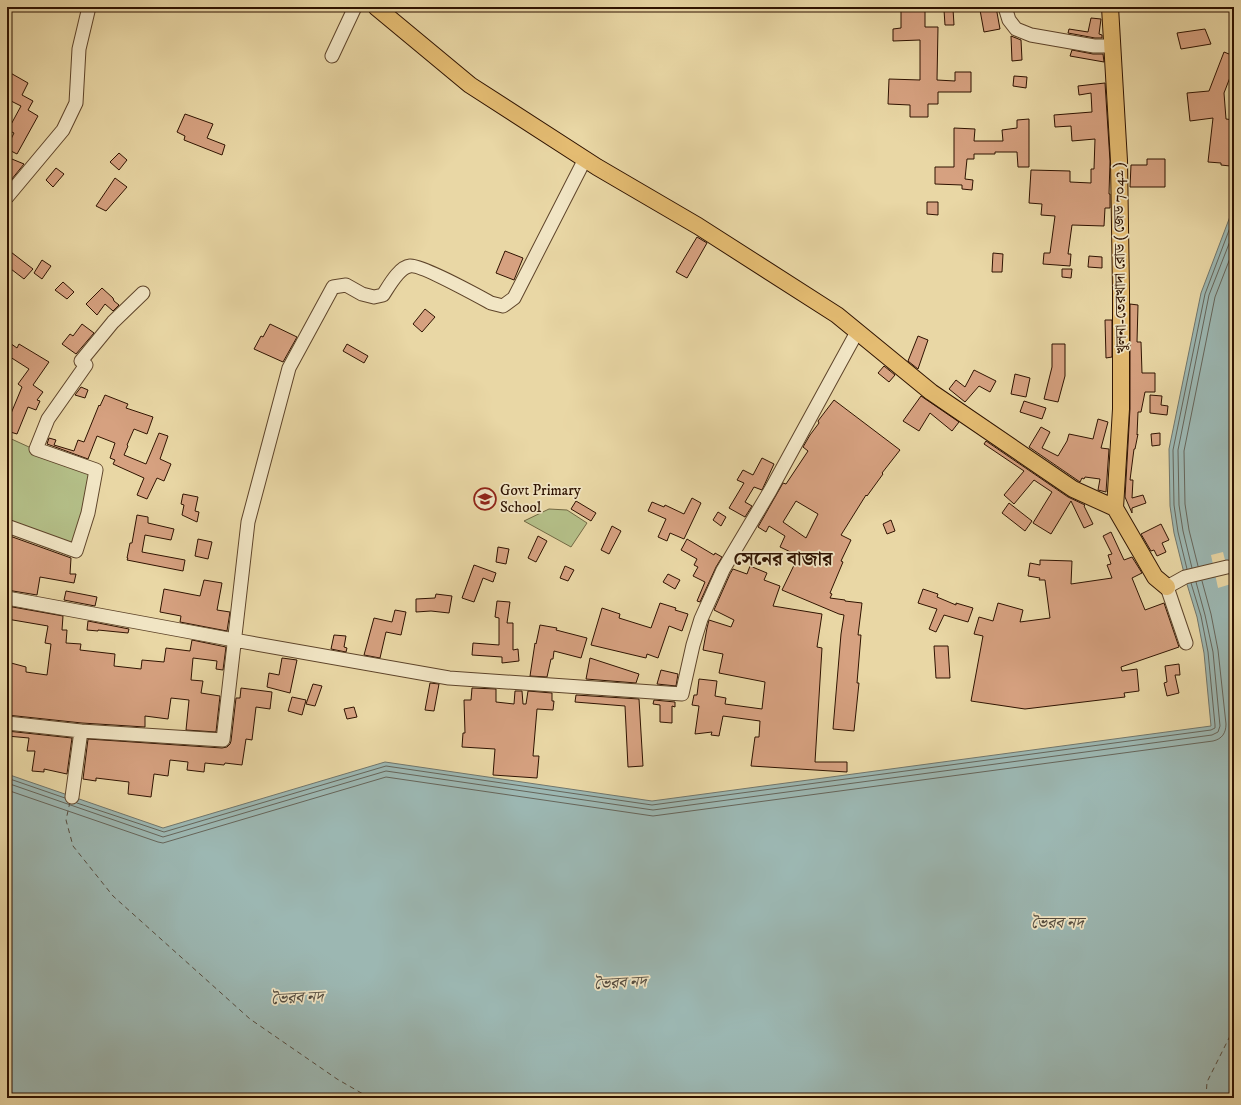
<svg xmlns="http://www.w3.org/2000/svg" width="1241" height="1105" viewBox="0 0 1241 1105" font-family="'IM FELL DW Pica','Noto Serif Bengali',serif">
<style>
.green{fill:#b4bf88;stroke:#726944}
.water{fill:#9cb7b2;stroke:#70756b}
.pier{fill:#e9d7a5}
.lines{fill:none;stroke-linecap:round;stroke-linejoin:round}
.shore{stroke:#66655a;stroke-width:1}
.ferry{stroke:#554c3f;stroke-width:1;stroke-dasharray:5 4;stroke-linecap:butt}
.building{fill:#d6a180;stroke:#2f1301;fill-rule:evenodd}
.minor-casing{stroke:#5e442a;stroke-width:15}
.major-casing{stroke:#2f1301;stroke-width:18}
.minor{stroke:#f1e5c4;stroke-width:13}
.major{stroke:#e4bc72;stroke-width:16}
.labels{text-anchor:middle;dominant-baseline:central;stroke-width:3.5;stroke-linejoin:round;paint-order:stroke}
.street-label{font-size:15px;fill:#2f1301;stroke:#f1e5c4}
.poi-label{font-size:15px;fill:#2f1301;stroke:#f1e5c4;text-anchor:start}
.water-label{font-size:16px;font-style:italic;fill:#554c3f;stroke:#f1e5c4}
.district-label{font-size:19px;font-weight:bold;fill:#2f1301;stroke:#f1e5c4}
</style>
<rect width="100%" height="100%" fill="#e9d7a5"/>
<filter id="stains"><feTurbulence type="fractalNoise" baseFrequency=".005" numOctaves="4"/><feColorMatrix values="0 0 0 0 .2 0 0 0 0 .09 0 0 0 0 .02 0 0 0 .5 -.17"/></filter>
<radialGradient id="worn" r=".72"><stop offset=".6" stop-color="#630" stop-opacity="0"/><stop offset="1" stop-color="#630" stop-opacity=".3"/></radialGradient>
<path class="green" d="M7 437 29 447 95 471 75 550 7 522Z
M549 509 567 510 587 523 571 547 524 521Z"/>
<path class="water" d="M1234 206V1098H7V774L163 828 385 762 652 801 1211 726 1204 653 1197 617 1186 581 1174 533 1170 506 1169 449 1201 293Z"/>
<path class="pier" d="M1223 552 1231 584 1218 588 1211 555Z"/>
<g class="lines">
<path class="shore" d="M1198 566 1189 530 1185 504 1184 451 1215 297 1234 248
M1192 568 1183 531 1179 505 1178 450 1209 295 1234 231
M1187 569 1178 532 1174 505 1173 450 1205 294 1234 217
M7 778 65 798
M7 783 163 837 386 771 653 810 1212 735 1218 732 1220 726 1213 652 1205 615 1196 582
M7 790 158 842 163 843 386 777 653 816 1213 741C1222 739 1226 733 1226 724L1218 650 1211 614 1202 581
M77 803 164 832 386 766 652 805 1211 730 1215 728V725L1208 652 1201 616 1191 583"/>
<path class="ferry" d="M1230 572 1234 579
M70 802 66 820 73 846 113 896 250 1019 337 1079 370 1098
M1206 1098 1207 1082 1234 1028"/>
</g>
<path class="building" d="M901 7H925V27H938L937 80 955 81V72H971V92H938V104H928V117H910V105L888 104 889 79 920 80V40L893 41V29L901 28Z
M996 7 1000 29 984 32 980 10Z
M953 9 954 25H945L944 10Z
M1091 18 1101 19 1099 34 1102 35V38H1095L1068 33 1069 29 1088 32Z
M1205 29 1211 44 1181 49 1177 33Z
M1011 36 1021 40 1022 60 1012 61Z
M1072 50 1093 54H1103L1104 62 1070 56Z
M1224 52 1234 56V67L1224 93 1226 119 1234 120V138L1230 166 1221 165V163L1208 162 1213 118 1190 121 1187 93 1209 91Z
M7 71 28 83 22 95 33 101 28 110 38 116 17 154 7 149V147L14 133 8 130 21 106 7 99Z
M1014 76 1027 77 1026 88 1013 86Z
M1105 83 1110 161 1109 194H1110V208H1105L1104 226 1072 225 1068 254H1071L1070 266 1043 264 1044 253H1050L1055 216 1041 215 1042 204 1029 203 1031 170 1070 171V182L1091 183V169H1094L1095 139 1072 141 1071 126 1055 127 1054 115 1092 112 1091 93 1079 95 1078 86Z
M185 114 213 124 207 138 225 145 222 155 184 140 185 136 177 132Z
M1029 119V167H1018L1017 152H995V154H974V159H967L965 179 973 180 972 190 962 189V185L935 184V167H954V128L975 129 974 141H1003L1002 130 1017 128V120Z
M119 153 127 160 119 170 110 162Z
M7 157 24 164 7 185Z
M1147 159H1165V187H1130L1131 165H1147Z
M56 168 64 174 53 187 46 180Z
M115 178 127 187 106 211 96 206Z
M927 202H938V215L927 214Z
M697 237 707 243 687 278 676 272Z
M7 249 33 269 24 279 7 266Z
M505 251 523 258 514 280 496 273Z
M993 253 1003 254 1002 272H992Z
M1089 256 1102 257V268L1088 267Z
M42 260 51 266 42 279 34 273Z
M1062 269H1072L1071 278 1062 277Z
M63 282 74 292 67 299 55 290Z
M102 288 113 298 114 301 119 305 113 311 105 304 97 315 86 304Z
M1130 304 1138 305 1137 342H1141L1142 373H1155V392H1145L1141 412H1138L1137 435 1138 434 1135 449H1134L1130 480H1133L1132 498 1143 495 1146 503 1132 508V513L1125 497 1130 409Z
M425 309 435 317 422 332 413 324Z
M1105 320H1112V357L1106 358Z
M82 324 94 333 76 354 62 344 70 334 73 336Z
M270 324 297 337 283 362 254 349 261 336 263 337Z
M918 336 928 340 918 369 908 361Z
M7 341 17 348 19 344 49 362 33 385 43 392 37 400 40 401 36 410 28 407 17 434 7 431V423L22 387 18 384 29 369 7 355Z
M347 344 368 356 364 363 343 351Z
M1052 344H1065V376L1058 402 1044 399 1052 367Z
M884 366 895 375 889 382 878 373Z
M974 370 996 381 990 392 979 386 965 402 949 389 956 380 965 387Z
M1015 374 1030 378 1026 397 1011 394Z
M81 387 88 390 85 398 75 395Z
M105 395 128 404 126 408 153 417 147 434 134 429 127 445 128 446 124 455 146 464 159 433 168 436 160 459 171 464 164 481 157 478 147 499 137 495 144 478 113 464 115 460 110 458 115 443 97 436 88 459 47 444 49 438 56 440 54 445 74 451 78 440 84 442 99 405 100 406Z
M1150 395 1162 396 1161 405 1168 406 1167 415 1150 413Z
M921 396 959 422 952 431 930 413 919 431 903 421Z
M834 400 900 450 882 473 883 474 867 496 866 495 841 535 851 540 841 561 843 562 830 593 832 594 830 598 845 600V601L862 603 858 635H861L857 683H859L854 731 833 729 841 634 844 615 839 614 782 590 798 557 796 556 797 555 780 547 785 536 769 526 766 532 758 527 783 483 786 484 808 451 803 447 810 435 819 423 818 421ZM796 501 818 514 806 538 783 522Z
M1024 401 1046 408 1042 419 1020 412Z
M1098 419 1108 422 1101 448 1109 449 1106 492 1098 490 1100 479 1085 477 1084 479 1082 478 1080 482 1029 447 1041 427 1050 432 1042 448 1058 456 1067 441 1069 434 1093 439Z
M1160 433V445L1152 446 1151 434Z
M986 441 1068 497 1085 505 1084 506 1093 524 1084 528 1071 501 1051 534 1033 523 1052 492 1034 480 1014 504 1004 495 1024 471 984 444Z
M762 458 774 464 762 490 754 487 745 502 752 506 745 517 729 508 744 483 737 480 743 470 753 475Z
M183 494 198 497 195 511 199 512 197 522 182 515 184 505 181 504Z
M692 498 701 503 684 539 670 533 667 541 658 537 666 519 648 511 652 502 664 507 665 505 684 514Z
M576 501 596 513 591 521 571 509Z
M1009 503 1032 521 1025 531 1002 513Z
M718 512 726 517 721 526 713 520Z
M137 515 148 517V523L174 529 171 540 145 535 142 552 185 560 183 571 127 560 128 558H127L130 543H132Z
M891 520 895 531 887 534 883 524Z
M1161 524 1169 540 1162 543 1166 552 1157 556 1154 550 1151 551 1141 534Z
M612 526 621 531 609 554 601 550Z
M1111 532 1124 560 1132 557 1142 573 1132 578 1145 610 1164 603 1179 647 1121 667 1122 671 1137 669 1139 691 1124 693 1125 697 1025 709 971 701 983 636 974 634 979 617 993 621 998 603 1023 610 1020 622 1050 618 1045 580H1039L1040 578 1028 576 1030 563 1040 565V560L1072 561 1071 584 1112 578 1107 565 1111 564 1108 555 1112 554 1103 536Z
M7 535 71 558 70 574H76L74 583 40 577 37 595 7 590Z
M538 536 547 541 536 562 528 558Z
M198 539 212 542 208 559 195 556Z
M687 539 714 555 715 553 722 557 716 567 700 602 697 601 705 582 693 576 698 567 694 565 697 559 681 550Z
M498 547 509 549 506 564 496 562Z
M474 565 496 573 493 582 483 578 474 602 462 598Z
M565 566 574 570 568 581 560 578Z
M750 566 767 573 764 580 780 586 773 606 822 614 817 647 822 648 815 762H847V772L751 766 755 737H759L760 721 723 716 719 736 711 735 712 732 695 734 699 706 692 705 694 695H697L699 679 717 681 715 696 726 698 725 704 762 709 765 682 719 673 723 654 703 650 707 628 709 620 731 627 734 620 714 610 730 574 733 569 747 574Z
M668 574 680 580 675 589 663 582Z
M204 580 222 583 217 610 230 612 227 631 180 622 181 616 160 612 164 589 200 596Z
M923 589 938 594 937 597 956 605V603L973 608 968 622 944 615 936 632 929 629 937 609 918 603Z
M66 591 97 597 95 606 64 600Z
M436 594 452 596 449 613 431 611 416 612V599L435 598Z
M497 601 510 602 507 623H513V650L518 649 519 661 502 663V657L472 655 473 643 499 645V618L495 617Z
M660 603 676 608 675 610 688 614 682 631 669 626 658 658 647 654 646 658 591 645 602 608 620 614 619 618 651 628Z
M7 606 63 616 62 630H67L66 643 81 644 80 650 115 654 114 666 141 669 142 660 164 662 166 648 190 651 192 640 226 647 223 670 216 669 217 661 193 658 191 680 203 681 201 693 220 696 216 732 186 730 189 700 171 698 168 719 145 716V727L82 723 7 715V699L11 663 26 667V672L47 675 51 644 45 643 48 626 7 619Z
M395 610 406 612 401 635 386 632 380 658 364 655 374 618 392 622Z
M88 621 129 629 128 633 98 630V631L87 630Z
M540 625 557 628 556 630 587 638 581 658 554 651 553 659H551L547 677 530 676 535 643 536 644Z
M334 635 346 636 344 647 347 648 346 652 331 649Z
M934 646H948L950 678H936Z
M282 658 297 660 290 693 267 687 269 673 279 675Z
M590 658 639 674 636 683 586 679Z
M1179 664 1180 675H1175L1179 693 1167 696 1164 683 1167 682 1165 666Z
M661 670 678 674 676 686 657 684Z
M430 683 439 684 434 711 425 710Z
M313 684 322 686 315 706 306 704Z
M241 688 272 692 270 709 256 707 252 740 246 739 242 765 225 763 224 765 205 763 204 772 187 770 188 762 170 760 168 776 154 774 151 797 128 794 129 782 96 778V781L83 779 88 739 222 748 227 747 230 744 231 741 236 698H240Z
M472 688 496 689V702L514 704 515 691H522L523 704H526L528 691 552 693V701H554L553 710 537 709 533 756H539L537 778 493 775 495 749 462 747 463 733H465L464 700H471Z
M576 695 639 699 643 766 628 767 625 706 575 702Z
M292 697 306 700 302 715 288 711Z
M654 700 675 702V707L672 706V723L660 722V705L653 704Z
M354 707 357 717 347 719 344 709Z
M7 731 72 738 67 774 44 769V772L32 771 35 751H27L29 738 7 736Z"/>
<g class="lines">
<g class="minor-casing">
<path id="minor" d="M1005 7 1009 20 1016 29 1031 35 1094 46H1113
M332 56 355 7
M7 197 63 130 76 103 79 49 89 7
M7 526 76 551 88 513 96 470 36 449 48 419 86 365 81 361 113 322 143 293
M7 598 234 640 449 678 682 694 693 645 701 619 723 570 770 491 857 332
M1186 643 1167 587 1185 577 1227 567
M7 723 81 731 223 740 248 522 289 368 333 287 346 285 362 294 374 297 383 295C389 286 399 267 410 266 420 264 478 296 491 303L503 306 514 298 585 159
M72 797 81 731"/>
</g>
<g class="major-casing">
<path id="major" d="M376 7 470 85 597 167 698 226 837 315 931 392 1073 489 1115 508 1155 577 1167 587
M1110 7 1119 161 1121 291V409L1115 508"/>
</g>
<use href="#minor" class="minor"/>
<use href="#major" class="major"/>
</g>
<defs>
<g id="school-ring" transform="scale(1.15)"><circle r="9.5" fill="#f1e5c4" stroke="#8f2418" stroke-width="1.5"/><path d="M0-5L7-2L0 1L-7-2ZM-4 1L0 2.5L4 1V4Q0 6-4 4Z" fill="#8f2418"/></g>
</defs>
<g fill-rule="evenodd">
<use href="#school-ring" x="485" y="499"/>
</g>
<g class="labels">
<g class="street-label">
<text transform="translate(1120 258) rotate(-91)">খুলনা-তেরখাদা রোড ( জেড 7042 )</text>
</g>
<g class="poi-label">
<text x="500" y="490">Govt Primary<tspan x="500" dy="17">School</tspan></text>
</g>
<g class="water-label">
<text x="1057" y="923">ভৈরব নদ</text>
<text transform="translate(620 983) rotate(-3)">ভৈরব নদ</text>
<text transform="translate(297 998) rotate(-3)">ভৈরব নদ</text>
</g>
<g class="district-label">
<text x="783" y="559">সেনের বাজার</text>
</g>
</g>
<rect width="1241" height="1105" fill="none" stroke="#e9d7a5" stroke-width="24"/>
<rect x="8" y="8" width="1225" height="1089" fill="none" stroke="#2f1301" stroke-width="2"/>
<rect x="12" y="12" width="1217" height="1081" fill="none" stroke="#2f1301"/>
<rect width="100%" height="100%" filter="url(#stains)"/>
<rect width="100%" height="100%" fill="url(#worn)"/>
</svg>
